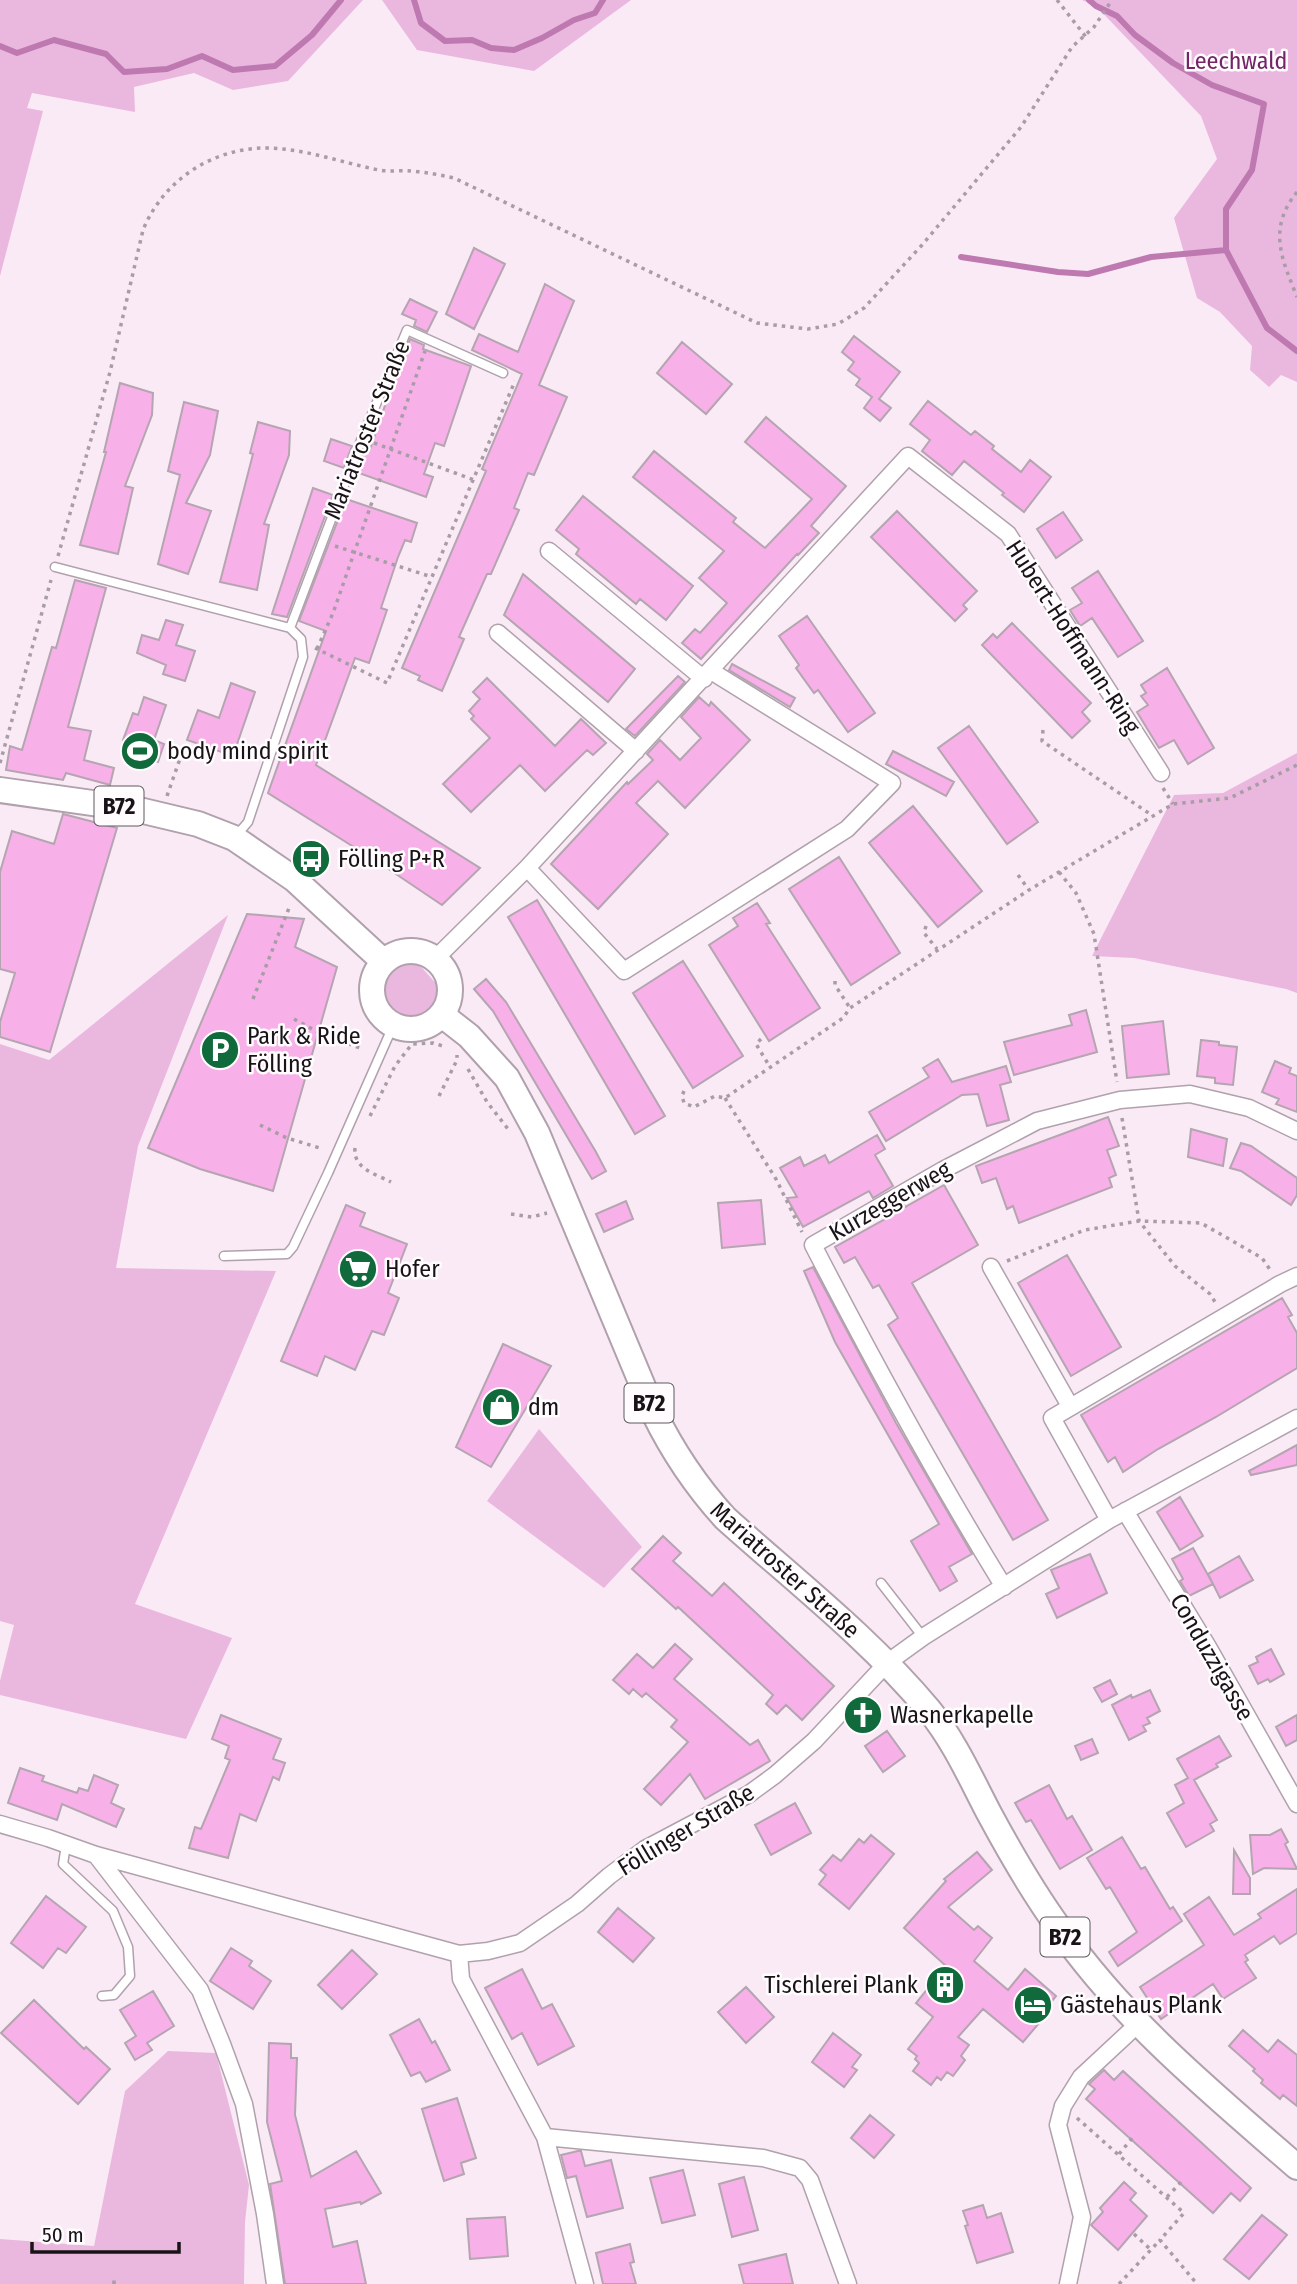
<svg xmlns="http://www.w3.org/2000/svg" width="1297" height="2284" viewBox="0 0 1297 2284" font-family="'Fira Sans Condensed',sans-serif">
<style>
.green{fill:#eab8de}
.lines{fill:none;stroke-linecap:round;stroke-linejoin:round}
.stream{stroke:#be7ab0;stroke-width:6}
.building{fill:#f8b0e8;stroke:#b4a5b0;stroke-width:2}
.lane-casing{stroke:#b0a1ac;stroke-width:11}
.street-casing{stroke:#b0a1ac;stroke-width:19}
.primary-casing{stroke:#b0a1ac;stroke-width:28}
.path{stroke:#a89ca6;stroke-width:3.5;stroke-dasharray:3.5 5;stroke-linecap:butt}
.lane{stroke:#fff;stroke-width:8}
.street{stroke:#fff;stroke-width:16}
.primary{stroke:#fff;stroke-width:24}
.labels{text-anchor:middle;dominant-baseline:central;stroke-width:5;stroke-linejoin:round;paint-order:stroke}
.shield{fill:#fffcfe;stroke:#5d595c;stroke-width:2}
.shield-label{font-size:23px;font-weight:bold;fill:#181317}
.park-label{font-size:24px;fill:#742468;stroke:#fffcfe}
.street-label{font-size:24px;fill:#181317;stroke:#fffcfe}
.poi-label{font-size:24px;fill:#181317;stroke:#fffcfe;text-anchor:start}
</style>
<rect width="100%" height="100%" fill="#faeaf6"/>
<path class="green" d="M0 0H363L288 81 233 90 194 73 134 87 135 112 32 93 27 108 43 111 0 276Z
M382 0H631L534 71 417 50Z
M1082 0H1297V382L1281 375 1269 387 1250 370 1252 346 1220 312 1197 298 1174 218 1217 159 1201 116 1096 6Z
M1297 753V993L1286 989 1134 958 1092 956 1174 795 1223 793Z
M228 915 138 1146 116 1268 276 1271 135 1604 232 1638 186 1739 0 1695V1681L14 1625 0 1621V1044L49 1060Z
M407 960H415L440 988C439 999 436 1009 426 1016 388 1040 355 973 407 960Z
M539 1429 642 1547 604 1588 487 1501Z
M168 2051 216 2053 249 2185 245 2222 244 2284H0V2239L94 2246 125 2091Z"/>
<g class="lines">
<path class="stream" d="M414 0 421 23 445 41 472 40 491 48 514 50 542 38 574 20 595 13 603 0
M1089 0 1096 6 1117 16 1135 35 1173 63 1212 85 1264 104 1252 170 1226 209V250L1267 328 1297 351
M0 46 17 53 54 40 106 54 124 72 167 69 202 56 233 70 275 66 312 35 341 0
M961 257 1058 272 1088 274 1151 257 1226 250"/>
</g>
<path class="building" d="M474 248 505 264 474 329 446 314Z
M545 284 574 301 539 385 567 397 534 475 528 473 514 508 519 510 491 574H487L459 637 464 639 442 691 418 680 420 676 402 668 486 471 482 469 522 374 472 350 479 334 518 352Z
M410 299 437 312 427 332 414 326 416 320 402 314Z
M854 336 900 372 879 399 891 408 880 421 864 408 872 397 856 385 860 379 848 370 854 362 842 352Z
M410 339 424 345 423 349 471 366 444 446 435 443 424 474 433 477 426 497 356 472 364 451 369 452 395 376Z
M682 342 732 384 706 414 657 373Z
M120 383 153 393 152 415 125 486 133 488 118 554 80 545 106 452H104Z
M928 401 971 435 975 431 994 446 992 449 1021 472 1030 460 1051 477 1024 512 1002 495 1004 493 964 461 952 475 922 451 930 440 910 424Z
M184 402 218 411 210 455 186 503 211 511 188 574 158 564 180 475 168 471Z
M766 417 846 486 811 526 819 533 798 555 797 554 701 659 682 643 695 629 700 633 727 603 699 578 724 551 633 477 654 451 736 518 733 522 765 548 812 499 745 442Z
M258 422 290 431 289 455 264 524 269 525 257 590 220 582 253 454 250 453Z
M331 439 352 446 344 468 324 461Z
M313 488 333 495 287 617 272 614Z
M583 496 693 586 666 620 640 599 636 604 576 554 579 549 556 530Z
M346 499 417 523 411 542 405 540 398 557 381 608 387 610 369 663 355 658 316 765 480 868 442 905 384 866 268 793 326 631 299 621Z
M897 511 977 591 963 605 967 609 955 621 871 537Z
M1063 512 1082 540 1056 558 1037 529Z
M1098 571 1143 641 1118 657 1092 618 1080 626 1070 610 1082 603 1072 588Z
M523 574 635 669 608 702 504 615Z
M75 580 106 588 68 727 91 731 84 760 114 768 110 785 66 773 63 780 6 770 10 746 22 750 52 647 56 648Z
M807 616 875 713 848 732 818 690 814 693 796 668 799 665 779 636Z
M166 620 183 625 176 645 195 651 185 681 163 674 166 665 137 653 142 635 159 640Z
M1012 623 1091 703 1082 712 1090 721 1072 738 982 645 993 634 997 638Z
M732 664 795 698 790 707 729 670Z
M1167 668 1214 748 1188 764 1174 740 1159 748 1137 712 1148 705 1141 696 1146 693 1141 685Z
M678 676 685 682 635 736 626 729Z
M487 678 555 746 581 719 606 743 593 755 587 750 545 791 520 765 471 812 443 784 490 738 471 719 474 716 469 711 480 699 473 692Z
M231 683 255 692 233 756 187 740 198 710 219 718Z
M144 697 166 705 154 740 164 744 158 762 125 750 128 742 123 740 133 713 138 715Z
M699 697 709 706 711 702 750 740 685 808 658 781 636 803 668 834 598 909 551 864 627 782 628 784 653 760 647 754 660 740 680 760 701 738 681 717Z
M969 726 1038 822 1007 844 938 748Z
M893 751 954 782 946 796 886 764Z
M913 806 982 891 938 927 869 843Z
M63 814 117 828 50 1052 0 1037V1022L15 973 0 969V872L12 831 54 844Z
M839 857 900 953 851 985 789 889Z
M537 900 665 1116 635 1134 508 917Z
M757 903 770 923 766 924 820 1008 769 1041 709 945 738 926 733 918Z
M247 914 304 919 295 947 337 967 273 1191 200 1169 148 1148Z
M683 961 743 1056 693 1088 633 993Z
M486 979 506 1002 596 1152 606 1171 592 1179 493 1011 474 989Z
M1086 1010 1097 1052 1014 1075 1004 1042 1072 1025 1069 1015Z
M1163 1021 1169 1074 1127 1078 1122 1026Z
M1201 1040 1219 1042V1045L1237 1047 1233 1085 1215 1083V1078L1197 1076Z
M938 1059 952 1082 1006 1066 1011 1082 1000 1085 1009 1120 987 1126 978 1094 962 1095 886 1141 869 1112 929 1077 923 1068Z
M1275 1061 1291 1068 1289 1073 1297 1076V1112L1276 1104 1279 1099 1262 1092Z
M1108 1117 1119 1146 1107 1150 1116 1175 1109 1178 1112 1187 1019 1223 1013 1206 1007 1209 996 1178 982 1183 976 1166Z
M1191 1129 1227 1139 1223 1166 1188 1157Z
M877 1135 885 1149 875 1155 893 1186 873 1198 869 1191 803 1227 787 1198 797 1197 780 1168 800 1157 804 1166 825 1155 829 1163Z
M1241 1143 1251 1146 1297 1178V1195L1291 1205 1241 1171 1230 1168Z
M944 1185 978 1245 912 1283 1048 1520 1013 1540 888 1325 898 1318 879 1285 873 1288 855 1257 844 1263 835 1247 885 1219 884 1216 904 1205 905 1207Z
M761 1200 765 1244 722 1248 718 1203Z
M626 1201 633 1219 604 1232 596 1214Z
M346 1205 365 1213 360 1226 407 1244 388 1293 399 1298 384 1335 372 1331 355 1370 325 1356 317 1376 281 1361Z
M1067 1255 1121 1347 1071 1376 1018 1283Z
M813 1267 896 1423 972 1554 949 1567 957 1581 940 1591 911 1541 939 1524 835 1342 804 1271Z
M1282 1298 1292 1315 1288 1317 1297 1333V1368L1216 1417 1158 1449 1123 1472 1115 1457 1108 1462 1081 1415Z
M503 1344 551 1366 491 1467 456 1447Z
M1297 1445V1465L1251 1475 1249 1471Z
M1180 1497 1203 1536 1180 1550 1157 1512Z
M663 1536 681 1553 673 1561 712 1596 724 1583 834 1686 802 1720 786 1705 777 1714 766 1704 773 1695 678 1607 676 1609 632 1569Z
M1193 1548 1213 1584 1189 1596 1180 1581 1183 1579 1172 1559Z
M1090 1554 1107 1593 1057 1618 1046 1594 1059 1588 1051 1570Z
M1239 1556 1253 1580 1220 1598 1208 1574Z
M675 1644 692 1659 674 1679 750 1745 758 1740 770 1761 705 1799 690 1774 661 1805 644 1789 688 1742 671 1727 677 1720 646 1693 642 1697 633 1689 629 1694 613 1680 637 1654 653 1668Z
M1271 1649 1284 1674 1270 1682 1268 1679 1258 1684 1249 1666 1258 1662 1256 1657Z
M1110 1680 1117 1694 1102 1702 1094 1688Z
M1150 1690 1160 1711 1147 1718 1150 1723 1143 1726 1146 1731 1129 1740 1112 1705 1131 1695 1132 1698Z
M221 1715 281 1739 273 1759 285 1763 279 1780 273 1777 256 1821 240 1814 228 1858 189 1848 195 1827 201 1829 230 1760 225 1758 229 1746 212 1739Z
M1297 1715V1740L1286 1746 1276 1727Z
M887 1731 905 1756 883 1772 865 1746Z
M1219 1736 1231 1756 1216 1764 1218 1767 1194 1780 1217 1820 1210 1824 1214 1831 1186 1847 1167 1813 1184 1803 1175 1785 1188 1778 1177 1759Z
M1092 1739 1098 1753 1081 1760 1075 1746Z
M20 1768 44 1776 42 1781 77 1793 79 1788 88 1791 94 1775 118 1785 111 1803 124 1809 116 1827 62 1804 57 1820 8 1803Z
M1049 1785 1067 1819 1072 1816 1092 1850 1060 1869 1031 1820 1026 1822 1015 1803Z
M795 1803 811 1833 771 1855 755 1825Z
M1281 1829 1288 1842 1285 1844 1297 1869 1264 1868 1253 1874 1250 1835H1270Z
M871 1835 894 1854 849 1909 819 1884 826 1875 820 1870 833 1855 841 1861 859 1839 864 1843Z
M1122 1837 1141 1869 1145 1867 1170 1909 1173 1907 1182 1921 1118 1966 1109 1952 1137 1932 1110 1887 1106 1889 1087 1858Z
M1234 1850 1250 1878V1894H1233Z
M977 1852 992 1870 948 1907 974 1930 978 1926 992 1938 974 1961 1008 1990 1025 1969 1056 1996 1043 2012 1046 2015 1023 2042 983 2009 958 2037 969 2045 961 2056 965 2060 953 2076 947 2072 941 2080 937 2077 931 2085 913 2071 919 2063 915 2059 917 2056 908 2049 933 2017 916 2003 946 1966 904 1928 946 1881 944 1879Z
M1297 1889V1933L1280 1944 1274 1936 1245 1955 1248 1960 1245 1962 1256 1978 1223 1999 1213 1984 1161 2019 1140 1987 1204 1945 1184 1914 1209 1897 1234 1935 1261 1918 1258 1914Z
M46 1896 86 1927 66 1953 58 1948 43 1968 11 1943Z
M618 1908 654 1938 633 1962 598 1932Z
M231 1948 252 1961 249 1966 271 1981 253 2009 210 1981Z
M352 1950 377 1974 342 2009 318 1985Z
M522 1969 542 2009 552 2004 574 2046 538 2065 522 2033 512 2039 485 1988Z
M746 1987 774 2017 746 2043 718 2012Z
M153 1991 174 2026 147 2043 152 2050 135 2060 125 2043 136 2036 120 2010Z
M34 2000 84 2049 86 2047 110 2069 78 2104 1 2033Z
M419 2019 432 2043 435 2041 450 2070 426 2082 420 2072 411 2076 390 2035Z
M1243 2030 1268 2052 1278 2040 1297 2055V2106L1283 2095 1280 2099 1261 2083 1263 2080 1253 2071 1255 2069 1229 2046Z
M833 2033 861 2055 852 2067 857 2070 844 2087 812 2062Z
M269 2043 291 2044V2058H297L295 2115 311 2177 356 2151 381 2193 361 2204 360 2202 325 2209 333 2247 357 2241 366 2284H285L270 2184 282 2181 267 2122Z
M1104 2070 1114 2080 1123 2071 1251 2188 1240 2201 1231 2193 1213 2213 1086 2099 1095 2089 1089 2084Z
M457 2098 476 2158 461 2163 464 2174 444 2181 422 2109Z
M870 2115 894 2135 874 2158 851 2138Z
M578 2151H581L585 2166 611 2160 623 2208 587 2217 576 2176 567 2178 561 2155Z
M683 2170 695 2215 662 2223 650 2178Z
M744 2177 758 2230 732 2237 719 2184Z
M1124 2182 1136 2193 1130 2200 1147 2216 1118 2250 1091 2225 1103 2212 1100 2208Z
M983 2205 987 2218 1001 2213 1013 2252 977 2263 965 2226 968 2225 963 2211Z
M1262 2215 1287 2235 1249 2279 1224 2259Z
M505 2217 508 2256 470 2259 467 2219Z
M630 2244 634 2262 630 2263 636 2284H603L596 2253Z
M786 2254 793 2284H744L739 2265Z"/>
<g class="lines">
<g class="lane-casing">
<path id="lane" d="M55 567 290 628 301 639 303 657 248 822 236 836
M290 628 362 438 407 330 503 373
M224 1256 287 1254 293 1247 328 1173 393 1026
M881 1583 923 1637
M66 1845 63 1864 113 1911 128 1947 130 1976 114 1995 102 1996"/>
</g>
<g class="street-casing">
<path id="street" d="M549 551 704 679
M498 633 636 751
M527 868 624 971 847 829 892 783 711 671
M435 959 527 868 908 456 1008 534 1161 773
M991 1267 1070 1406
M1125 1511 1208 1647 1297 1804
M1109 1520 1052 1418 1280 1284 1297 1276
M1004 1587C935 1475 873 1361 813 1245L943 1170 1037 1121 1120 1100 1190 1094 1249 1108 1297 1131
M0 1824 48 1838 96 1855 459 1954 488 1951 520 1943 577 1904 609 1876 645 1849 749 1794 775 1775 814 1741 887 1663 923 1637 1109 1520 1297 1418
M96 1855 200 1990 222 2044 244 2104 265 2214 275 2284
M459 1954 461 1979 545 2137 763 2158 800 2168 810 2180 848 2284
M545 2137 585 2284
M1068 2284 1082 2217 1058 2125 1063 2106 1081 2077 1138 2024"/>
</g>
<g class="primary-casing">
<path id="primary" d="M0 790 135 809 198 824 234 838 294 879 383 961
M372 990a39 39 0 1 1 78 0a39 39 0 1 1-78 0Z
M442 1015 469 1036 507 1078 537 1133 654 1413C673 1452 696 1486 725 1518 794 1580 869 1638 929 1710 955 1742 971 1779 990 1815 1011 1854 1033 1892 1059 1928 1124 2021 1212 2093 1297 2167"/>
</g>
<path class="path" d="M1057 0 1086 37
M1297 192C1267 229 1282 259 1297 297
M374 443 474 480
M335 546 432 577
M58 556 110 372 143 230C164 179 214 147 269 148 306 149 343 163 379 170 390 172 401 170 411 171 426 172 440 175 454 178L757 323 808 329 838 324 864 308 922 245 1021 127 1072 47 1094 27 1112 0
M315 648 387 683 515 381
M317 649 333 613 425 351
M1043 730 1042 741 1153 816
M0 763 51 580
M1163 788 1173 804
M167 796 183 750
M1059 872 1076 893 1094 934 1117 1082
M1018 875 1029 890
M926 926 924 933 937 949
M835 981V985L850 1008
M253 999 289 908
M294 1019 323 1035 363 1049
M761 1039 756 1044 770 1067
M468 1069 487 1102 508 1129
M684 1091 682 1096 684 1103 694 1107 715 1096 725 1098 843 1018 850 1008 1029 890 1173 804 1230 798 1297 765
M439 1096 457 1060V1055
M725 1098 776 1179 802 1232
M370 1116 395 1066 412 1044 433 1043 446 1047
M1122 1118 1139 1221 1175 1266 1210 1294 1215 1302
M260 1125 287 1138 323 1149
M355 1148C353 1169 376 1174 391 1182
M511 1214 532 1217 547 1213
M1007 1261 1085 1230 1139 1221 1201 1223 1262 1258 1271 1271
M1077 2118 1184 2213 1160 2240 1197 2284
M1119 2154 1134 2136
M1167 2197 1184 2179
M1134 2234 1150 2249
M114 2284V2276
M1119 2284 1160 2240"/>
<use href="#lane" class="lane"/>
<use href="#street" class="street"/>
<use href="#primary" class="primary"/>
</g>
<defs>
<g id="stadium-disc" transform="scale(2.0125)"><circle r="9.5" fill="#116a3c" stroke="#fffcfe"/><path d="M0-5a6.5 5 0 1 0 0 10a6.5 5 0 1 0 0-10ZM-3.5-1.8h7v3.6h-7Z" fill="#fff"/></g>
<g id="bus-disc" transform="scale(2.0125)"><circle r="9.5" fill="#116a3c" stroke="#fffcfe"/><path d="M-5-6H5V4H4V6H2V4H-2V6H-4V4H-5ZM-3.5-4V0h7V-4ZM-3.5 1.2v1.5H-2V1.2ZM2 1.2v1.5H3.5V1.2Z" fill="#fff"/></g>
<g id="parking-disc" transform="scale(2.0125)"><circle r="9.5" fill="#116a3c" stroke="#fffcfe"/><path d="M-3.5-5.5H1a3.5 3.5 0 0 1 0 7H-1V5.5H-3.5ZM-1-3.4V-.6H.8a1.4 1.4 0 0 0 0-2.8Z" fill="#fff"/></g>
<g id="supermarket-disc" transform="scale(2.0125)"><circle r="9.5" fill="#116a3c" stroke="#fffcfe"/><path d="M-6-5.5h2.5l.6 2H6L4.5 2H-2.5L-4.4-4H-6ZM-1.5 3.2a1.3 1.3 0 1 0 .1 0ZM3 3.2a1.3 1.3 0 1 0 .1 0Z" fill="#fff"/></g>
<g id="shop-disc" transform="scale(2.0125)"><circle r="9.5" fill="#116a3c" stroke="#fffcfe"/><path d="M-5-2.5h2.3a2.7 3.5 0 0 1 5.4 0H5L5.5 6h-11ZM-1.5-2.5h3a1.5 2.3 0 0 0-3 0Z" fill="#fff"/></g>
<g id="church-disc" transform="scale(2.0125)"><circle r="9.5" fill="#116a3c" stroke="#fffcfe"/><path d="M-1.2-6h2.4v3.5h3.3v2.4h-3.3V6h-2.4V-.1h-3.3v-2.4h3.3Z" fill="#fff"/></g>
<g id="building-disc" transform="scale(2.0125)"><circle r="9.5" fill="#116a3c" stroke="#fffcfe"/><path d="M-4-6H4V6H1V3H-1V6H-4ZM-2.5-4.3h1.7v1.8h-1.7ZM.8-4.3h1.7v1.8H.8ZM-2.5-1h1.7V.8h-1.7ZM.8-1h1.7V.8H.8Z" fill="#fff"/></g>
<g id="hotel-disc" transform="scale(2.0125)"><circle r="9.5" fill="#116a3c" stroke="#fffcfe"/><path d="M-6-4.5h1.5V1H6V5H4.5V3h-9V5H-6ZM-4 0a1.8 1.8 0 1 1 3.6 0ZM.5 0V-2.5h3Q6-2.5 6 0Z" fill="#fff"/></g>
</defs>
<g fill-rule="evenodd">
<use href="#stadium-disc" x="140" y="751"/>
<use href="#bus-disc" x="311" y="859"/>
<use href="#parking-disc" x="220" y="1050"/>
<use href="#supermarket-disc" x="358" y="1269"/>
<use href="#shop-disc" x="501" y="1407"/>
<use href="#church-disc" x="863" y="1715"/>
<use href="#building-disc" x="945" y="1985"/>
<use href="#hotel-disc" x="1033" y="2005"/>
</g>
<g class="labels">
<g class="shield">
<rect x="94.5" y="786.5" width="49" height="39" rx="5"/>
<rect x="624.5" y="1383.5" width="49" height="39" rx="5"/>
<rect x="1040.5" y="1917.5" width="49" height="39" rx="5"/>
</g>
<g class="shield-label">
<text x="119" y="806">B72</text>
<text x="649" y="1403">B72</text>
<text x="1065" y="1937">B72</text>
</g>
<g class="park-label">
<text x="1236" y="61">Leechwald</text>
</g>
<g class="street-label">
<text transform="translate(367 430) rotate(-68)">Mariatroster Straße</text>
<text transform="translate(1073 637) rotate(57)">Hubert-Hoffmann-Ring</text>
<text transform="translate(890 1201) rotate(-30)">Kurzeggerweg</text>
<text transform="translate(785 1570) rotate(42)">Mariatroster Straße</text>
<text transform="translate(1212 1657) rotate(60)">Conduzzigasse</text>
<text transform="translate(686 1830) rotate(-31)">Föllinger Straße</text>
</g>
<g class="poi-label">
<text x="167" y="751">body mind spirit</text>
<text x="338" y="859">Fölling P+R</text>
<text x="247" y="1036">Park &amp; Ride<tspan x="247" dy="28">Fölling</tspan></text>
<text x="385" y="1269">Hofer</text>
<text x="528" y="1407">dm</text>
<text x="890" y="1715">Wasnerkapelle</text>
<text x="918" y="1985" text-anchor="end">Tischlerei Plank</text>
<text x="1060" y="2005">Gästehaus Plank</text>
</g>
</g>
<path d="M32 2242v10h147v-10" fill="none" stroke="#181317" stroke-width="3.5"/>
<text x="42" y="2242" font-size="21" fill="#181317" stroke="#fffcfe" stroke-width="5" paint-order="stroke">50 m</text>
</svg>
